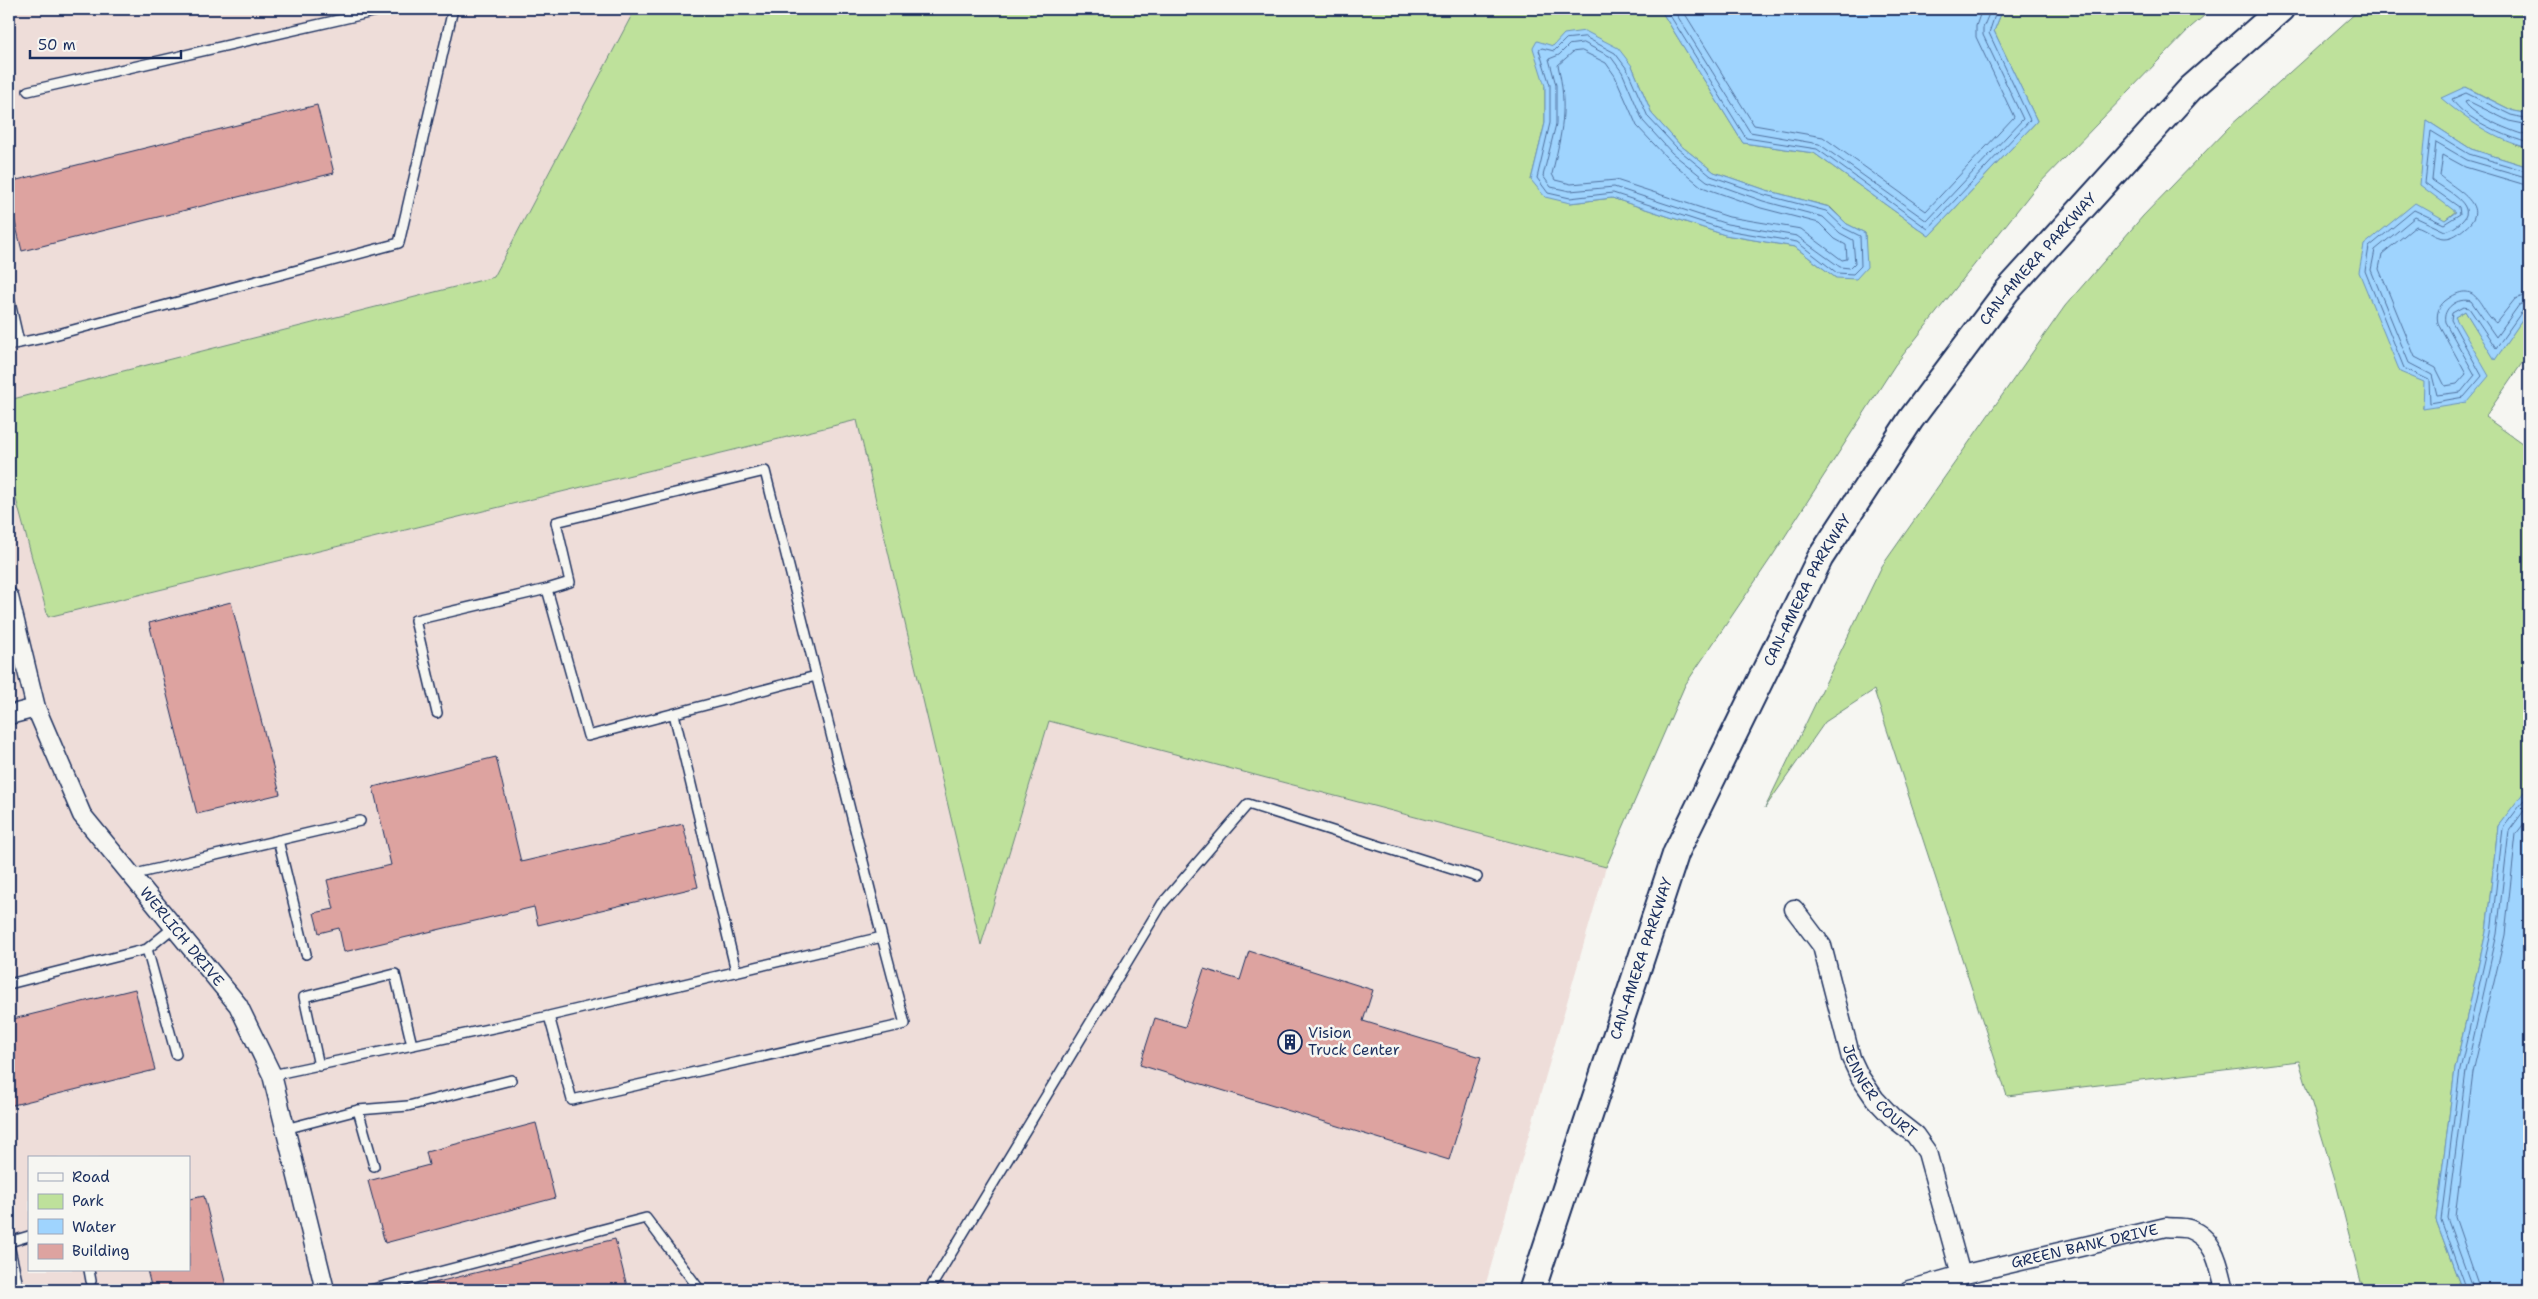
<svg xmlns="http://www.w3.org/2000/svg" width="2538" height="1299" viewBox="0 0 2538 1299" font-family="'Shantell Sans',sans-serif">
<style>
.built{fill:#eeddd9;fill-rule:evenodd}
.green{fill:#bee19b;stroke:#6c887c;fill-rule:evenodd}
.water{fill:#9fd4fe;stroke:#6a92be}
.lines{fill:none;stroke-linecap:round;stroke-linejoin:round}
.shore{stroke:#50719e;stroke-width:1}
.building{fill:#dda3a0;stroke:#1b2f5e}
.lane-casing{stroke:#1b2f5e;stroke-width:12}
.street-casing{stroke:#1b2f5e;stroke-width:21}
.secondary-casing{stroke:#1b2f5e;stroke-width:29}
.lane{stroke:#f6f6f2;stroke-width:9}
.street{stroke:#f6f6f2;stroke-width:18}
.secondary{stroke:#f6f6f2;stroke-width:25}
.labels{text-anchor:middle;dominant-baseline:central;stroke-width:5;stroke-linejoin:round;paint-order:stroke}
.street-label{font-size:15px;fill:#1b2f5e;stroke:#f6f6f2}
.poi-label{font-size:15px;fill:#1b2f5e;stroke:#f6f6f2;text-anchor:start}
</style>
<rect width="100%" height="100%" fill="#f6f6f2"/>
<filter id="ink" filterUnits="userSpaceOnUse"><feTurbulence type="fractalNoise" baseFrequency=".02" numOctaves="2"/><feDisplacementMap in="SourceGraphic" scale="10" xChannelSelector="R" yChannelSelector="G"/><feConvolveMatrix kernelMatrix="1 2 1 2 8 2 1 2 1" color-interpolation-filters="sRGB"/></filter>
<g filter="url(#ink)">
<path class="built" d="M9 9H635L494 277 9 400Z
M857 420 981 944 1049 721 1606 867 1484 1290H9V473L48 617ZM29 1158H189V1270H29Z"/>
<path class="green" d="M635 9H1660L1743 143 1814 153 1929 236 2037 121 1994 31 2003 9H2212L2191 27 2035 188 1895 365 1773 555 1685 685 1606 867 1049 721 981 945 857 420 48 617 9 473V400L494 277ZM1632 66 1652 114 1680 145 1714 172 1766 190 1830 207 1847 224 1865 233V247L1836 278 1795 247 1725 235 1612 198 1570 203 1531 180 1545 123V86Z
M2360 9H2527L2529 11V114L2513 111 2466 87 2515 145 2529 148V167L2471 149 2426 120 2456 211 2445 220 2423 408 2455 317 2465 311 2495 359 2529 310V353L2485 417 2529 448V788L2498 826 2486 932 2455 1069 2436 1220 2462 1290H2363L2336 1183 2299 1061 2007 1096 1874 690 1825 722 1765 808 1882 566 2065 306 2143 216 2229 127Z"/>
<path class="water" d="M1660 9H2003L1994 31 2037 121 1929 236 1814 153 1743 143Z
M1585 31 1618 48 1632 66 1652 114 1680 145 1714 172 1766 190 1829 207 1847 224 1865 233 1867 267 1856 279 1836 278 1795 247 1725 235 1612 198 1570 203 1545 197 1531 180 1545 123V86L1533 48 1537 41 1553 46 1564 34Z
M2465 87 2513 111 2529 114V148C2495 140 2467 120 2441 98Z
M2426 120 2471 149 2529 167V310L2495 360 2465 311 2455 317 2489 376 2467 402 2423 409 2424 382 2400 372 2359 272 2364 245 2415 203 2445 220 2456 212 2420 185Z
M2527 788H2529V1290H2462L2436 1220 2455 1069 2486 932 2498 826Z"/>
<g class="lines">
<path class="shore" d="M1666 9 1746 138 1817 149 1928 229 2030 120 1989 33 1997 9
M1673 9 1750 132 1819 144 1927 221 2023 119 1983 35V28L1991 9
M1682 9 1754 125 1823 137 1926 211 2014 117 1976 37V26L1982 9
M1585 37 1615 53 1627 69 1648 117 1677 148 1711 176 1765 195 1826 211 1844 228 1860 236 1861 266 1853 274 1837 273 1797 242 1726 230 1613 193 1570 198 1548 193 1537 178 1550 123V85L1539 50 1542 48 1554 51 1566 39Z
M1584 43 1611 57 1622 72 1643 121 1672 153 1707 181 1763 201 1823 217 1840 233 1853 240 1855 263 1850 268 1840 267 1797 236 1727 224 1614 187 1570 191 1551 187 1543 176 1556 124V85L1549 59 1559 55 1569 45Z
M1582 51 1606 63 1615 76 1637 126 1667 158 1702 187 1761 208 1819 223 1835 239 1846 245 1847 259 1842 260 1801 229 1729 217 1616 180 1571 184 1555 180 1552 174C1562 132 1568 109 1558 65L1573 52Z
M2529 119 2511 115 2466 93 2452 99C2462 118 2509 138 2529 143
M2529 125 2509 121 2468 101 2465 102C2471 115 2514 133 2529 136
M2529 172 2469 154 2431 131 2425 183 2459 207 2460 214 2444 224 2414 210 2369 247 2365 271 2404 368 2429 380 2430 403 2464 397 2482 376 2451 320 2452 313 2463 307 2469 308 2496 348 2523 310 2529 308
M2529 178 2467 160 2436 142 2432 180C2442 188 2479 205 2462 221 2457 226 2451 230 2445 231L2415 217 2375 250 2371 270 2409 363 2432 375 2437 395 2461 392 2475 375 2445 322C2442 308 2458 297 2471 301L2496 337 2519 305 2529 301
M2529 186 2465 167 2443 155 2440 176C2453 188 2493 206 2465 228 2459 233 2453 238 2445 238 2434 238 2426 228 2416 226L2382 254 2379 269 2415 357 2436 368 2445 386 2457 384 2466 374 2438 323C2436 315 2438 307 2445 301 2478 276 2478 309 2496 323L2515 299 2529 294
M2466 1290 2441 1220 2460 1070 2491 933 2503 828 2529 794
M2473 1290 2447 1218 2466 1071 2497 934 2509 831 2529 804
M2480 1290 2455 1217 2473 1072 2505 935 2516 834 2529 817"/>
</g>
<path class="building" d="M317 105 334 173 22 251 9 197V182Z
M231 602 280 794 197 814 149 623Z
M496 757 521 862 683 824 698 887 538 925 534 907 344 952 339 928 319 933 314 913 334 909 327 880 391 865 373 787Z
M1249 951 1373 990 1363 1021 1481 1057 1449 1160 1140 1065 1155 1018 1185 1027 1204 969 1240 980Z
M135 989 155 1070 9 1106V1020Z
M536 1123 555 1198 385 1243 368 1181 429 1165 426 1152Z
M204 1196 227 1290H152L147 1270H189V1199Z
M615 1239 628 1290H422L421 1286Z"/>
<g class="lines">
<g class="lane-casing">
<path id="lane" d="M28 91 386 9
M9 298 19 342
M9 345 43 338 399 243 453 9
M437 713 415 620 547 589 588 736 816 676
M674 714 736 971
M278 840 306 954
M131 875 360 821
M147 949 174 927
M9 984 147 949 176 1054
M549 1016 572 1100 905 1024 882 937
M319 1066 304 997 395 974 412 1045
M272 1075 549 1016 882 937 765 471 556 522 570 582 547 589
M358 1110 408 1106 511 1080
M285 1129 358 1110 374 1166
M9 1242 29 1236
M9 1245 19 1290
M89 1270 91 1281
M370 1290 646 1218 700 1290
M929 1290 1162 904 1248 804 1477 877"/>
</g>
<g class="street-casing">
<g id="street">
<path id="s1" d="M9 597 36 708 82 815 238 1005 272 1075 325 1290"/>
<path d="M9 715 36 708"/>
<path id="s2" d="M1794 909 1822 946 1851 1058 1860 1077 1875 1099 1892 1117 1915 1135 1927 1152 1961 1275"/>
<path id="s3" d="M1909 1290 1961 1275 2166 1227C2173 1228 2183 1227 2189 1229 2216 1239 2219 1267 2225 1290"/>
</g>
</g>
<g class="secondary-casing">
<g id="secondary">
<path id="s4" d="M1532 1290 1676 853 1820 558 1911 419 2007 291 2190 89 2281 9"/>
</g>
</g>
<use href="#lane" class="lane"/>
<use href="#street" class="street"/>
<use href="#secondary" class="secondary"/>
</g>
</g>
<defs>
<g id="building-ring" transform="scale(1.25)"><circle r="9.5" fill="#f6f6f2" stroke="#1b2f5e" stroke-width="1.5"/><path d="M-4-6H4V6H1V3H-1V6H-4ZM-2.5-4.3h1.7v1.8h-1.7ZM.8-4.3h1.7v1.8H.8ZM-2.5-1h1.7V.8h-1.7ZM.8-1h1.7V.8H.8Z" fill="#1b2f5e"/></g>
</defs>
<g fill-rule="evenodd">
<use href="#building-ring" x="1290" y="1042"/>
</g>
<g class="labels">
<g class="street-label">
<text stroke="none"><textPath href="#s4" startOffset="1159">CAN-AMERA PARKWAY</textPath></text>
<text stroke="none"><textPath href="#s4" startOffset="754">CAN-AMERA PARKWAY</textPath></text>
<text stroke="none"><textPath href="#s1" startOffset="388">WERLICH DRIVE</textPath></text>
<text stroke="none"><textPath href="#s4" startOffset="349">CAN-AMERA PARKWAY</textPath></text>
<text stroke="none"><textPath href="#s2" startOffset="206">JENNER COURT</textPath></text>
<text stroke="none"><textPath href="#s3" startOffset="181">GREEN BANK DRIVE</textPath></text>
</g>
<g class="poi-label">
<text x="1308" y="1033">Vision<tspan x="1308" dy="17">Truck Center</tspan></text>
</g>
</g>
<rect width="2538" height="1299" fill="none" stroke="#f6f6f2" stroke-width="30"/>
<rect x="15" y="15" width="2508" height="1269" fill="none" stroke="#1b2f5e" stroke-width="2" filter="url(#ink)"/>
<rect x="28" y="1156" width="162" height="115" fill="#f6f6f2" stroke="#9ea6b7"/>
<rect x="38" y="1173" width="25" height="8" fill="#f6f6f2" stroke="#9ea6b7"/>
<text x="72" y="1182" font-size="15" fill="#1b2f5e">Road</text>
<rect x="38" y="1194" width="25" height="15" fill="#bee19b" stroke="#9ea6b7"/>
<text x="72" y="1206" font-size="15" fill="#1b2f5e">Park</text>
<rect x="38" y="1219" width="25" height="15" fill="#9fd4fe" stroke="#9ea6b7"/>
<text x="72" y="1232" font-size="15" fill="#1b2f5e">Water</text>
<rect x="38" y="1244" width="25" height="15" fill="#dda3a0" stroke="#9ea6b7"/>
<text x="72" y="1256" font-size="15" fill="#1b2f5e">Building</text>
<path d="M30 50v8h151v-8" fill="none" stroke="#1b2f5e" stroke-width="2.5"/>
<text x="38" y="50" font-size="15" fill="#1b2f5e" stroke="#f6f6f2" stroke-width="4" paint-order="stroke">50 m</text>
</svg>
